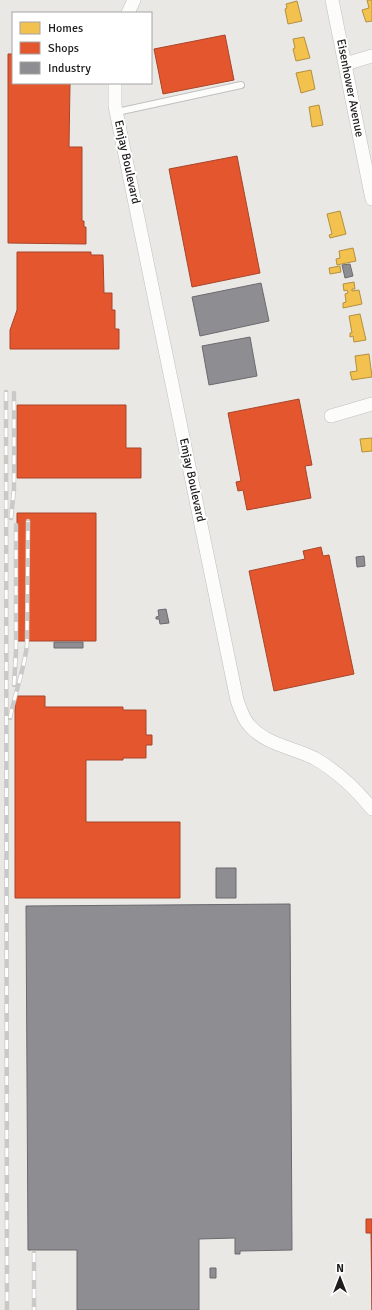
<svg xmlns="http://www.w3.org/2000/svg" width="372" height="1310" viewBox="0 0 372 1310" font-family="Signika,sans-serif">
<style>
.homes{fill:#f2c14e;stroke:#b2903f}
.shops{fill:#e4572e;stroke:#a84529}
.industry{fill:#8d8d92;stroke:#6b6b6f}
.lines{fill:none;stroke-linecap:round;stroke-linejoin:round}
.service-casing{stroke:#c1c0bf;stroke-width:8}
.minor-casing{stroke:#c1c0bf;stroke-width:14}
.service{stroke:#fcfcfb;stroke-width:6}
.minor{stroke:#fcfcfb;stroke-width:13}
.rail-casing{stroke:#c9c9c8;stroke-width:4.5}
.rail{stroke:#fff;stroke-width:3;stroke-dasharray:9;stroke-linecap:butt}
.labels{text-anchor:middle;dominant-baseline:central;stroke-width:4;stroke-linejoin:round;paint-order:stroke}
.street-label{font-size:12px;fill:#1c1c1c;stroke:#fff}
</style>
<rect width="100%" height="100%" fill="#eae8e5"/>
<path class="homes" d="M367 0H372V21L366 22 362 10 369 8Z
M297 1 302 21 288 24 285 9 287 8 286 4Z
M304 37 310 58 296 61 293 49 295 48 293 39Z
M311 70 315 89 301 93 296 73Z
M319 105 323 125 312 127 309 107Z
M340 211 346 234 330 238 329 235 332 234 327 214Z
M353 248 356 261 337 265 336 259 340 258 339 251Z
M340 266 341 272 330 274 329 268Z
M354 282 355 289H352V291L359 290 362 304 343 308V303L346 302 345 294 348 293 347 290 344 291 343 284Z
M360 314 366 340 354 342 353 336 350 337V333H352L349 316Z
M369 354 372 377 352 380 350 372 357 371 355 356Z
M372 438V451L362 452 360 439Z"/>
<path class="shops" d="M225 35 234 80 163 94 154 49Z
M8 54H13V83H70L69 147H82V221H84V227H86V244L8 243Z
M237 156 260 273 192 287 169 169Z
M17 252H91V255H103L104 293H112V310H115V329H119V349H10V330L17 310Z
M299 399 312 465 305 466 311 498 247 510 243 490 238 491 236 482 241 481 228 413Z
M17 405H126V448H141V478H17Z
M17 513H96V641H17Z
M321 547 323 556 329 555 354 674 274 691 249 571 305 559 303 551Z
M15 696H45V707H123V710H146V735H152V745H146V758H123V760H86V822H180V898H15Z
M366 1219H372V1310L371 1233H366Z"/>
<path class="industry" d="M350 264 353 276 345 278 342 265Z
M261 283 269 321 200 336 192 297Z
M250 337 257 376 209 385 202 346Z
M364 556 365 566 357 567 356 557Z
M166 609 169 623 160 624 159 619H156V617L159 616 158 610Z
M54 642H83V648H54Z
M216 868H236V898H216Z
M290 904 292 1250 240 1251V1254H235V1238L199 1239V1310H77V1250H28L26 906Z
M210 1268H216V1278H210Z"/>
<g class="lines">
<g class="service-casing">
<path id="service" d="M117 112 241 85"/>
</g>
<g class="minor-casing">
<path id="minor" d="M332 0 372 199
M128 13 134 0
M345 64 372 56
M115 83V106L237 700C240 708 243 719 249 725 266 745 292 747 314 758 337 771 356 789 372 809
M331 416 372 404"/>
</g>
<use href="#service" class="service"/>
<use href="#minor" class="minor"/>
<g class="rail-casing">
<path id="rail" d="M6 392 7 1310
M11 518 14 489V393
M14 685 16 651V525
M10 718C15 693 24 670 27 645L28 521
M34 1253V1310"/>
</g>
<use href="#rail" class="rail"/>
</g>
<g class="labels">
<g class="street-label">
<text transform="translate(350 88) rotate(79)">Eisenhower Avenue</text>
<text transform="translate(127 162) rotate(78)">Emjay Boulevard</text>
<text transform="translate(192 480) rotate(78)">Emjay Boulevard</text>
</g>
</g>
<rect x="12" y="12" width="140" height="72" fill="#ffffff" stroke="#a4a4a4"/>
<rect x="20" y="22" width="20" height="12" fill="#f2c14e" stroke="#a4a4a4"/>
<text x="48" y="32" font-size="12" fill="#1c1c1c">Homes</text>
<rect x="20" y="42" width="20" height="12" fill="#e4572e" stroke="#a4a4a4"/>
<text x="48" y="52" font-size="12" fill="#1c1c1c">Shops</text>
<rect x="20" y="62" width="20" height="12" fill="#8d8d92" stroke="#a4a4a4"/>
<text x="48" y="72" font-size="12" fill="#1c1c1c">Industry</text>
<g transform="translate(340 1278)" stroke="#ffffff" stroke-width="3" paint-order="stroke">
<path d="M0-3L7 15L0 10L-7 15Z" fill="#1c1c1c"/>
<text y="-6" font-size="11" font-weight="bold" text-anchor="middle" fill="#1c1c1c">N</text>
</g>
</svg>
